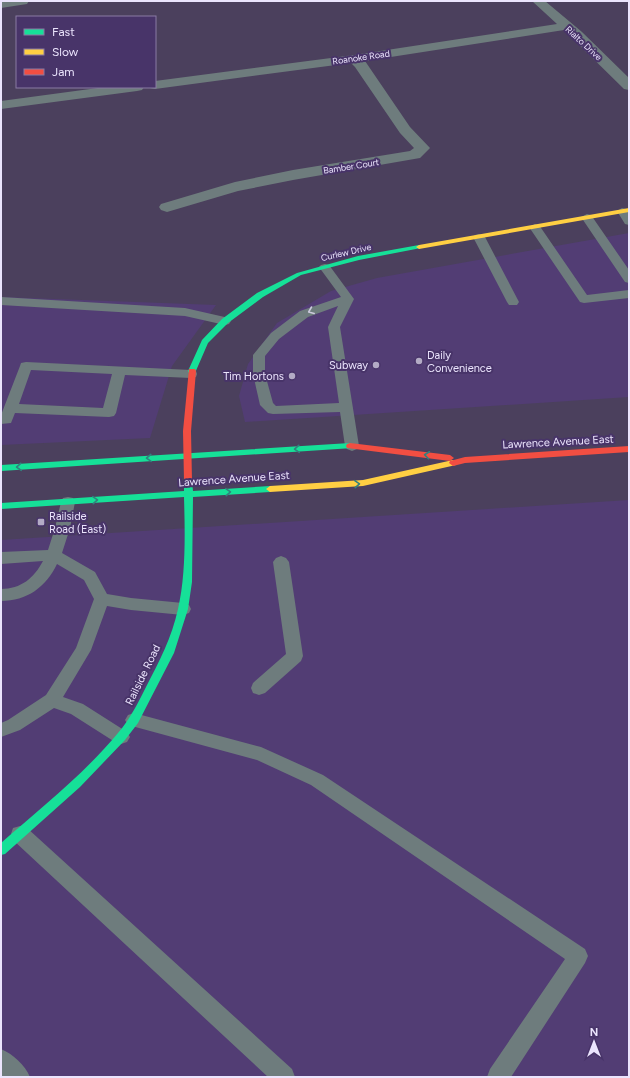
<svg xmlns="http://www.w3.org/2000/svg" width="630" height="1078" viewBox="0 0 630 1078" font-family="Figtree,sans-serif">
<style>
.built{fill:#523d74}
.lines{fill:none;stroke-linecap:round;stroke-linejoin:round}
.lane{fill:#6e7c7d;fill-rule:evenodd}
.street{fill:#6e7c7d;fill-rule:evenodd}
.fast{fill:#16e098;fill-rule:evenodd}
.slow{fill:#ffcf43;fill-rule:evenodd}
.jam{fill:#f24e42;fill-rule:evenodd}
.oneway{stroke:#cccadd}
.oneway2{stroke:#32817e}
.poi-dot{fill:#b3abc5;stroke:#483469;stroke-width:1.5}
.labels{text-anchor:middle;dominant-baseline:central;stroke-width:4;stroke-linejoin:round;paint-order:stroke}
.far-street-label{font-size:9px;fill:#ebe4fd;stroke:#483469}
.poi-label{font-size:11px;fill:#ebe4fd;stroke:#483469;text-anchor:start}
.street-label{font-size:11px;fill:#ebe4fd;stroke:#483469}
</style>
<rect width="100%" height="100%" fill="#4b405d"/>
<path class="built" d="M629 233V397L245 422 239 396 248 364 277 323 331 291 377 278Z
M1 297 216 305 172 366 150 438 1 445Z
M629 500V1077H1V540Z"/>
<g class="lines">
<path class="lane" d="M622 208 626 209 629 213V225L625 224 617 211Z
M587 214 591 215 629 270V283L625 282 581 217Z
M535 224 539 225 587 295 629 290V298L584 303 580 302 529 227Z
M479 234 483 235 485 237 519 302 517 305H509L507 302 473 237 475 235Z
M325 264 329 265 354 299 340 327 359 446 357 449 352 451 347 449 345 446 340 412 273 414 268 413 260 405 253 374V355L271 333 300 311 341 297 319 267 321 265ZM338 306 328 327 339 403 276 406 273 403 265 374V356L279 339 308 317Z
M1 297 185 308 229 318 231 321 229 324 225 325 185 316 1 305Z
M26 362 191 370 196 371 197 374 196 377 191 378 125 375 116 413 114 416 109 417 15 413 11 423 1 424V415L20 366 21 363ZM31 370 112 374 103 408 19 404Z
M68 497 73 498 75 502 70 528 62 553 95 572 107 594 131 598 183 603 189 605 191 609 189 613 183 615 131 610 107 606 91 650 63 697 83 704 127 732 130 737 127 742 121 744 115 742 71 714 54 708 20 730 1 737V723L8 720 46 695 76 648 94 599 84 580 57 564C46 587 27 601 1 601V589C21 589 34 578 43 561L1 564V552L48 550 55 528 61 502 63 498Z
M281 556 286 558 289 562 303 656 301 661 265 693 259 695 253 693 251 688 253 683 286 654 273 562 276 558Z
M134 713 261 747 323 775 585 949 588 956 585 963 511 1077H487L490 1069 565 959 311 785 257 760 128 725 125 720 128 715Z
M20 826 27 828 292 1069 295 1077H268L13 840 11 834 13 828Z
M1 1049C13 1054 25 1065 30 1077H3L1 1075Z"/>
<path class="street" d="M1 1H29L27 4 1 8Z
M532 1H545L582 32 629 78V90L624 89 564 30 365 61 410 127 430 148 420 158 293 180 238 191 167 212 161 210 159 207 161 204 235 182 293 170 410 151 414 148 400 133 355 67 351 63 155 89 150 88 155 87V81L354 55 557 24Z
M105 87H144L142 90 137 91 1 109V101Z"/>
<path class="fast" d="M419 245 422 247 421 248 359 260 301 275 263 297 228 323 208 343 195 373H189L188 371 202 340 222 319 257 293 297 273 358 256Z
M350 443 353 444 354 446 353 448 1 471V465Z
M188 478 192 481 193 491 270 486 274 489 270 492 193 497 192 582 188 609 174 653 138 723 125 740 80 787 5 854 1 855V843C41 808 84 774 118 733 130 719 138 703 146 687 159 662 172 637 178 609 186 575 185 533 184 497L1 509V503L184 491V481Z"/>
<path class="slow" d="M629 208V212L419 249 416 247 419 245Z
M453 460 457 463 456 465 363 486 270 492 266 489 270 486 363 480Z"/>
<path class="jam" d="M189 369H195L196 371 191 431 192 481 188 484 184 481 183 431Z
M350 443 450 455 454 458 450 461 347 448 346 446 347 444Z
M629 446V452L465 463 453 466 449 463 450 461 465 457Z"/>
</g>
<defs><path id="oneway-chevron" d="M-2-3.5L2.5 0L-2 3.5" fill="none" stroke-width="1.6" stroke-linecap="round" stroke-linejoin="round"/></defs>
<use class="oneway" href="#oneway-chevron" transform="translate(311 311) rotate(158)"/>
<g class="oneway2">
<use href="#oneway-chevron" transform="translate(297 449) rotate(176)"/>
<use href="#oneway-chevron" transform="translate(427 455) rotate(-173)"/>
<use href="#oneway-chevron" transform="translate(149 458) rotate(177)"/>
<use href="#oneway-chevron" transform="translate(19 467) rotate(176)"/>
<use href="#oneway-chevron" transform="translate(357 484) rotate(-4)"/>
<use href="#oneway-chevron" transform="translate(228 492) rotate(-4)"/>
<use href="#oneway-chevron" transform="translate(95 500) rotate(-4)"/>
</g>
<g class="poi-dot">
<circle cx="419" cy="361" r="4"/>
<circle cx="376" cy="365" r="4"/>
<circle cx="292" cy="376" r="4"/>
<rect x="37" y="518" width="8" height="8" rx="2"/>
</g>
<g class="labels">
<g class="far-street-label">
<text transform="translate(584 43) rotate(43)">Rialto Drive</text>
<text transform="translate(361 57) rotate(-8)">Roanoke Road</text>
<text transform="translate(351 166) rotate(-9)">Bamber Court</text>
<text transform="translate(346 252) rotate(-13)">Curlew Drive</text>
</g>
<g class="poi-label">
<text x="427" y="355">Daily<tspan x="427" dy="13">Convenience</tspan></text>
<text x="368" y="365" text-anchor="end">Subway</text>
<text x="284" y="376" text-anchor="end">Tim Hortons</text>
<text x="49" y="516">Railside<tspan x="49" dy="13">Road (East)</tspan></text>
</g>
<g class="street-label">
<text transform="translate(558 442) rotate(-3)">Lawrence Avenue East</text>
<text transform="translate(234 479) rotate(-4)">Lawrence Avenue East</text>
<text transform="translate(143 675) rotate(-64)">Railside Road</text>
</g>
</g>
<rect width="630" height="1078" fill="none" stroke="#ebe4fd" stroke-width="4"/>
<rect x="16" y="16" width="140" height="72" fill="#483469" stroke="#897aa4"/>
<rect x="24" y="29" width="20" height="6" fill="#16e098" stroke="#897aa4"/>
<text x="52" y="36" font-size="12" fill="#ebe4fd">Fast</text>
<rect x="24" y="49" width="20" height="6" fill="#ffcf43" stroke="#897aa4"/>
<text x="52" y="56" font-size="12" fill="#ebe4fd">Slow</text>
<rect x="24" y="69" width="20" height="6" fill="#f24e42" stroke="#897aa4"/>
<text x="52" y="76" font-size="12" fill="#ebe4fd">Jam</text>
<g transform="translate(594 1042)" stroke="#483469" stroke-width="3" paint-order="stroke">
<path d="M0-3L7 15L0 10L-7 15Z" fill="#ebe4fd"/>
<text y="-6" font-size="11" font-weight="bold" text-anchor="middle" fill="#ebe4fd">N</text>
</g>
</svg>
